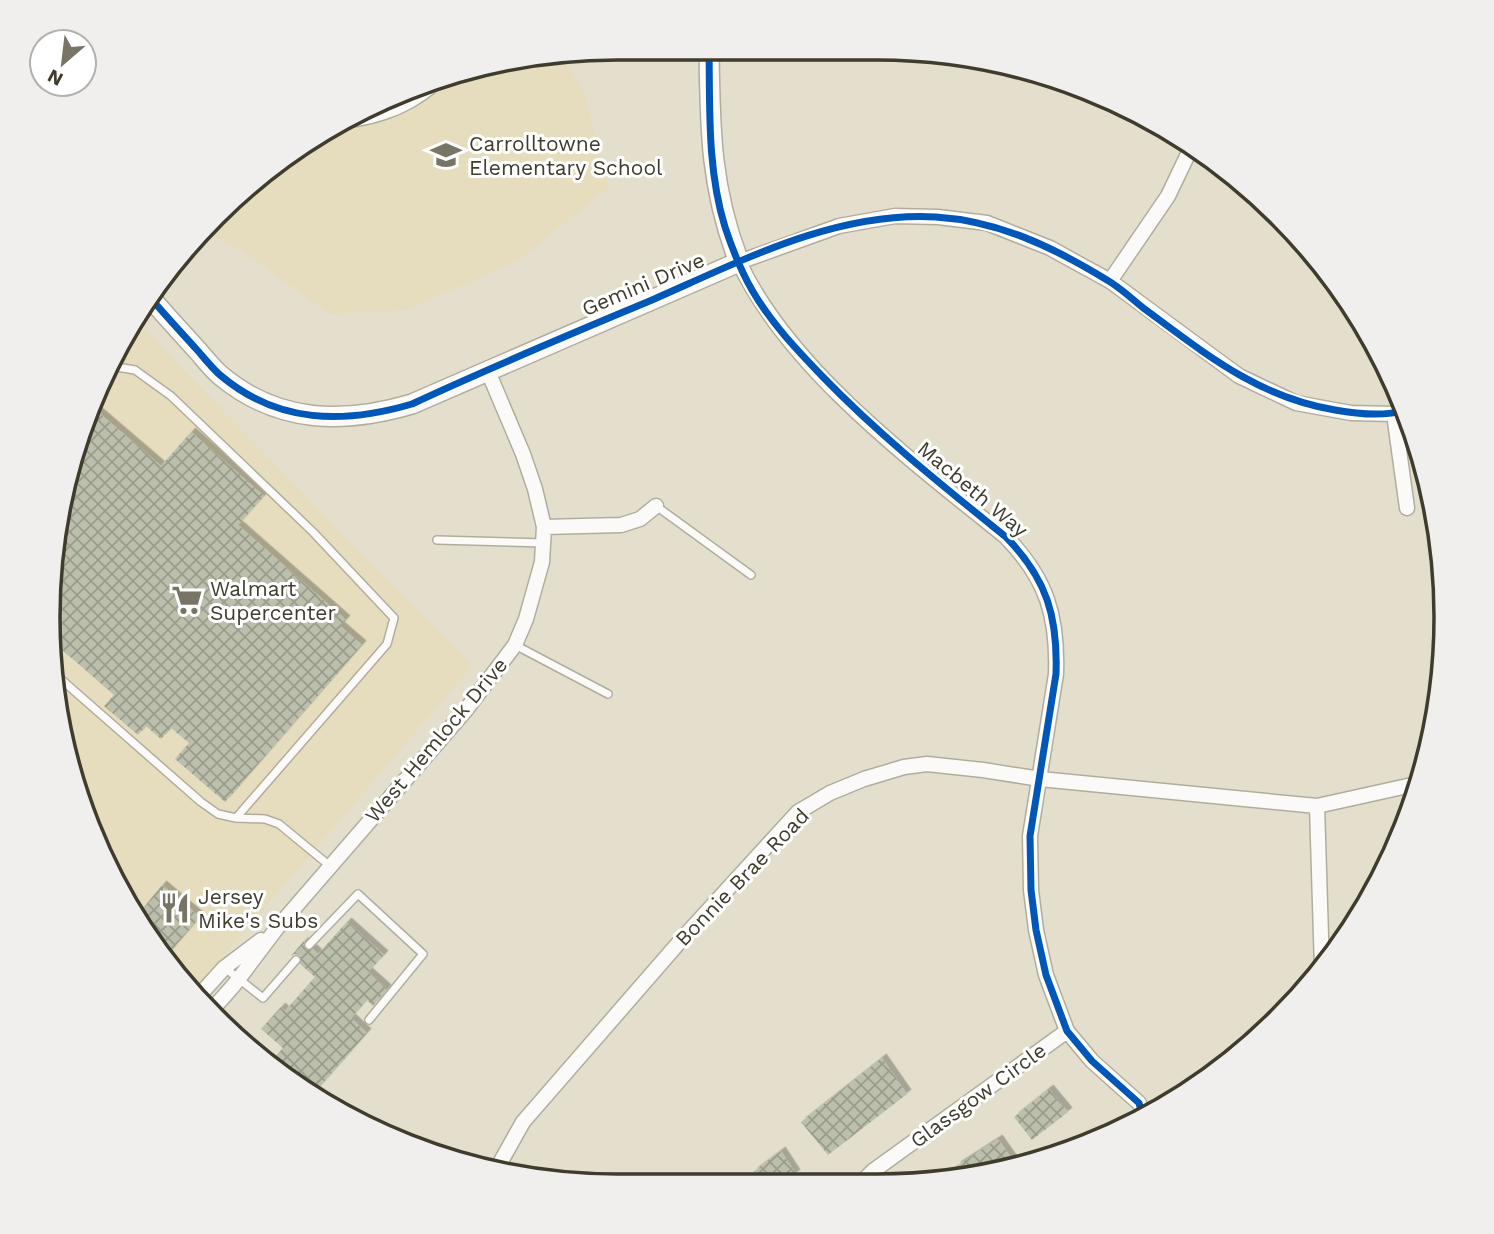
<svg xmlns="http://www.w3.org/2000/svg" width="1494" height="1234" viewBox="0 0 1494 1234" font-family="'Work Sans',sans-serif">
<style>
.built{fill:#e6ddbe}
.building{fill:url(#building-cross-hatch);filter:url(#shadow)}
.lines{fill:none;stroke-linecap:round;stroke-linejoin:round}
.lane-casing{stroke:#b1ad9e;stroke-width:10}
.street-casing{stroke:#b1ad9e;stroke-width:17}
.secondary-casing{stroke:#b1ad9e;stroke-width:22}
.lane{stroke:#fbfaf8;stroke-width:7}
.street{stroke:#fbfaf8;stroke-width:14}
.secondary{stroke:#fbfaf8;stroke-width:19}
.cycleway-casing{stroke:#fff;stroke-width:11}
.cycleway{stroke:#0057b8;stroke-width:7}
.labels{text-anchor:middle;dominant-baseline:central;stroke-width:6;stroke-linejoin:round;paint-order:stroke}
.poi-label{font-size:21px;fill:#3f3c2e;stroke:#fff;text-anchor:start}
.street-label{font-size:21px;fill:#3f3c2e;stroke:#fff}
.rim{fill:none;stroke:#3f3c2e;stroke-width:3.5}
</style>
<defs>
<pattern id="building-cross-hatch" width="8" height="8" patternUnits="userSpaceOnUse" patternTransform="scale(1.75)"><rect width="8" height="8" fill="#bcbfab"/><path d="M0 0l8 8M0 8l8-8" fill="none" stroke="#9a9c8c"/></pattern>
<filter id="shadow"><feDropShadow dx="4.5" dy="-4.5" stdDeviation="0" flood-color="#0004"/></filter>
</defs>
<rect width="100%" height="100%" fill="#e4dfcd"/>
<path class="built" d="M562 54 585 95 609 187 516 262 406 310 329 314 244 252 219 239 199 232 214 214 332 123 470 67Z
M134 319 472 666 192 993 165 964 106 869 58 728 48 580 77 434Z"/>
<path class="building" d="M91 406 161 466 191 432 264 496 238 525 346 620 340 626 362 645 225 802 175 759 189 743 171 728 161 739 146 726 138 735 104 706 114 695 52 641 48 580 77 434Z
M162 885 200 917 163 960 136 917Z
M347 922 384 955 368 972 387 989 373 1006 367 1000 351 1018 367 1033 314 1093 274 1058 283 1048 261 1029 281 1007 285 1011 315 977 300 964V956L296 954 291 956 304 941 305 950 313 949 318 954Z
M882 1058 907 1094 828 1155 801 1122Z
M1049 1089 1068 1112 1032 1140 1014 1117Z
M998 1139 1014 1162 1000 1171 964 1177 956 1166Z
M781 1151 796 1174 779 1186H763L753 1172Z"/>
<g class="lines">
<g class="lane-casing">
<path id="lane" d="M330 125C367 124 405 113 434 88V81
M111 366 135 370 171 396 313 532 394 618 387 644 236 818
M656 506 751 575
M437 540 544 543
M515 645 608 694
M55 674 201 802 218 814 236 818 265 819 279 824 330 866
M309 945 358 894 423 954 369 1020
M225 968 263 998 296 960"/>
</g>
<g class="street-casing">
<path id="street" d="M1110 281 1168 196 1190 150
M1394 414 1407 508
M544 527 621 525 640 519 656 506
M1317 806 1322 969
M197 998 224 968 261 940
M210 1012 234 985 277 928 465 711 515 645 526 619 542 562 544 527 535 489 523 454 487 369
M1139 1103 1092 1061 1067 1031 1046 975 1036 930 1031 890 1030 836 1056 674C1058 617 1047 579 1006 537 915 463 789 370 739 262L839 226 895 216 938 217 987 223 1050 248 1110 281 1239 376 1296 403 1351 413 1394 414 1405 410
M495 1172 523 1122 682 939 798 812 830 793 864 779 904 767 927 764 983 770 1040 779 1317 806 1421 783
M858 1186 873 1171 1067 1031"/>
</g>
<g class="secondary-casing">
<path id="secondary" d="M148 295C164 314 181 332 198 351 205 359 212 368 220 375 278 424 344 424 412 404L739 262C710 187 710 127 709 48"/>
</g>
<use href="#lane" class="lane"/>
<use href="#street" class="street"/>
<use href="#secondary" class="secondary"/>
<g class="cycleway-casing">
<path id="cycleway" d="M709 48C710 107 707 169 725 227 732 248 741 271 752 290 771 323 797 350 822 376 879 435 943 486 1006 537 1047 579 1058 617 1056 674L1030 836 1031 890 1036 930 1046 975 1067 1031 1092 1061 1139 1103 1142 1114 1146 1117
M148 295C164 314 181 332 198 351 205 359 212 368 220 375 278 424 344 424 412 404 491 367 571 334 652 300 741 261 836 211 936 217 999 221 1053 247 1107 280 1121 288 1133 300 1146 310 1207 355 1258 397 1335 410 1357 414 1384 417 1405 410"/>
</g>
<use href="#cycleway" class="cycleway"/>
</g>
<defs>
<g id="school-bare" transform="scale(2.415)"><path d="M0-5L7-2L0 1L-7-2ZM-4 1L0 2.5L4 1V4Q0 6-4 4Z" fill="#797566" stroke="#fff" stroke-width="2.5" paint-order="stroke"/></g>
<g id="supermarket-bare" transform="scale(2.415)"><path d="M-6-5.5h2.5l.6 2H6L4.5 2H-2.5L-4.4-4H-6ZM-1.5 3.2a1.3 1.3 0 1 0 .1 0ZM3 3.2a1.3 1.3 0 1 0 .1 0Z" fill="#797566" stroke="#fff" stroke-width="2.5" paint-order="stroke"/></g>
<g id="restaurant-bare" transform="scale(2.415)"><path d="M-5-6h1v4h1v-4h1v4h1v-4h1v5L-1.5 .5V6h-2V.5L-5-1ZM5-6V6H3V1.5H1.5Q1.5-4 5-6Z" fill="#797566" stroke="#fff" stroke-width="2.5" paint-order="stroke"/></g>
</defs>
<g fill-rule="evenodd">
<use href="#school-bare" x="446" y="155"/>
<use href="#supermarket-bare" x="187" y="600"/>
<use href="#restaurant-bare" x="175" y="908"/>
</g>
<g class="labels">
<g class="poi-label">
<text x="469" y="143">Carrolltowne<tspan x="469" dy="24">Elementary School</tspan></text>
<text x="210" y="588">Walmart<tspan x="210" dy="24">Supercenter</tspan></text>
<text x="198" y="896">Jersey<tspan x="198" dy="24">Mike's Subs</tspan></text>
</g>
<g class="street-label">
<text transform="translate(643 284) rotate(-23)">Gemini Drive</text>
<text transform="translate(973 489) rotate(40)">Macbeth Way</text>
<text transform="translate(436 740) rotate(-50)">West Hemlock Drive</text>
<text transform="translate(742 877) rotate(-46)">Bonnie Brae Road</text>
<text transform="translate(978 1095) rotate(-36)">Glassgow Circle</text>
</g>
</g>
<path d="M0 0H1494V1234H0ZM617 60H877A557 557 0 0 1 1434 617V617A557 557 0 0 1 877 1174H617A557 557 0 0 1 60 617V617A557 557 0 0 1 617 60Z" fill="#f0efee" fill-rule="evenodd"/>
<path class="rim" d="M617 60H877A557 557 0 0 1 1434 617V617A557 557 0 0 1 877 1174H617A557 557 0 0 1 60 617V617A557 557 0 0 1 617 60Z"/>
<g transform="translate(63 63) rotate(208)"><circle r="33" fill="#ffffff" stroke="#b2b1ab" stroke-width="2"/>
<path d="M0-5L12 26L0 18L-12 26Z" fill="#797566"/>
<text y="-10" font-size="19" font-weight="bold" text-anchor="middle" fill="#3f3c2e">N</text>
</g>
</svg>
